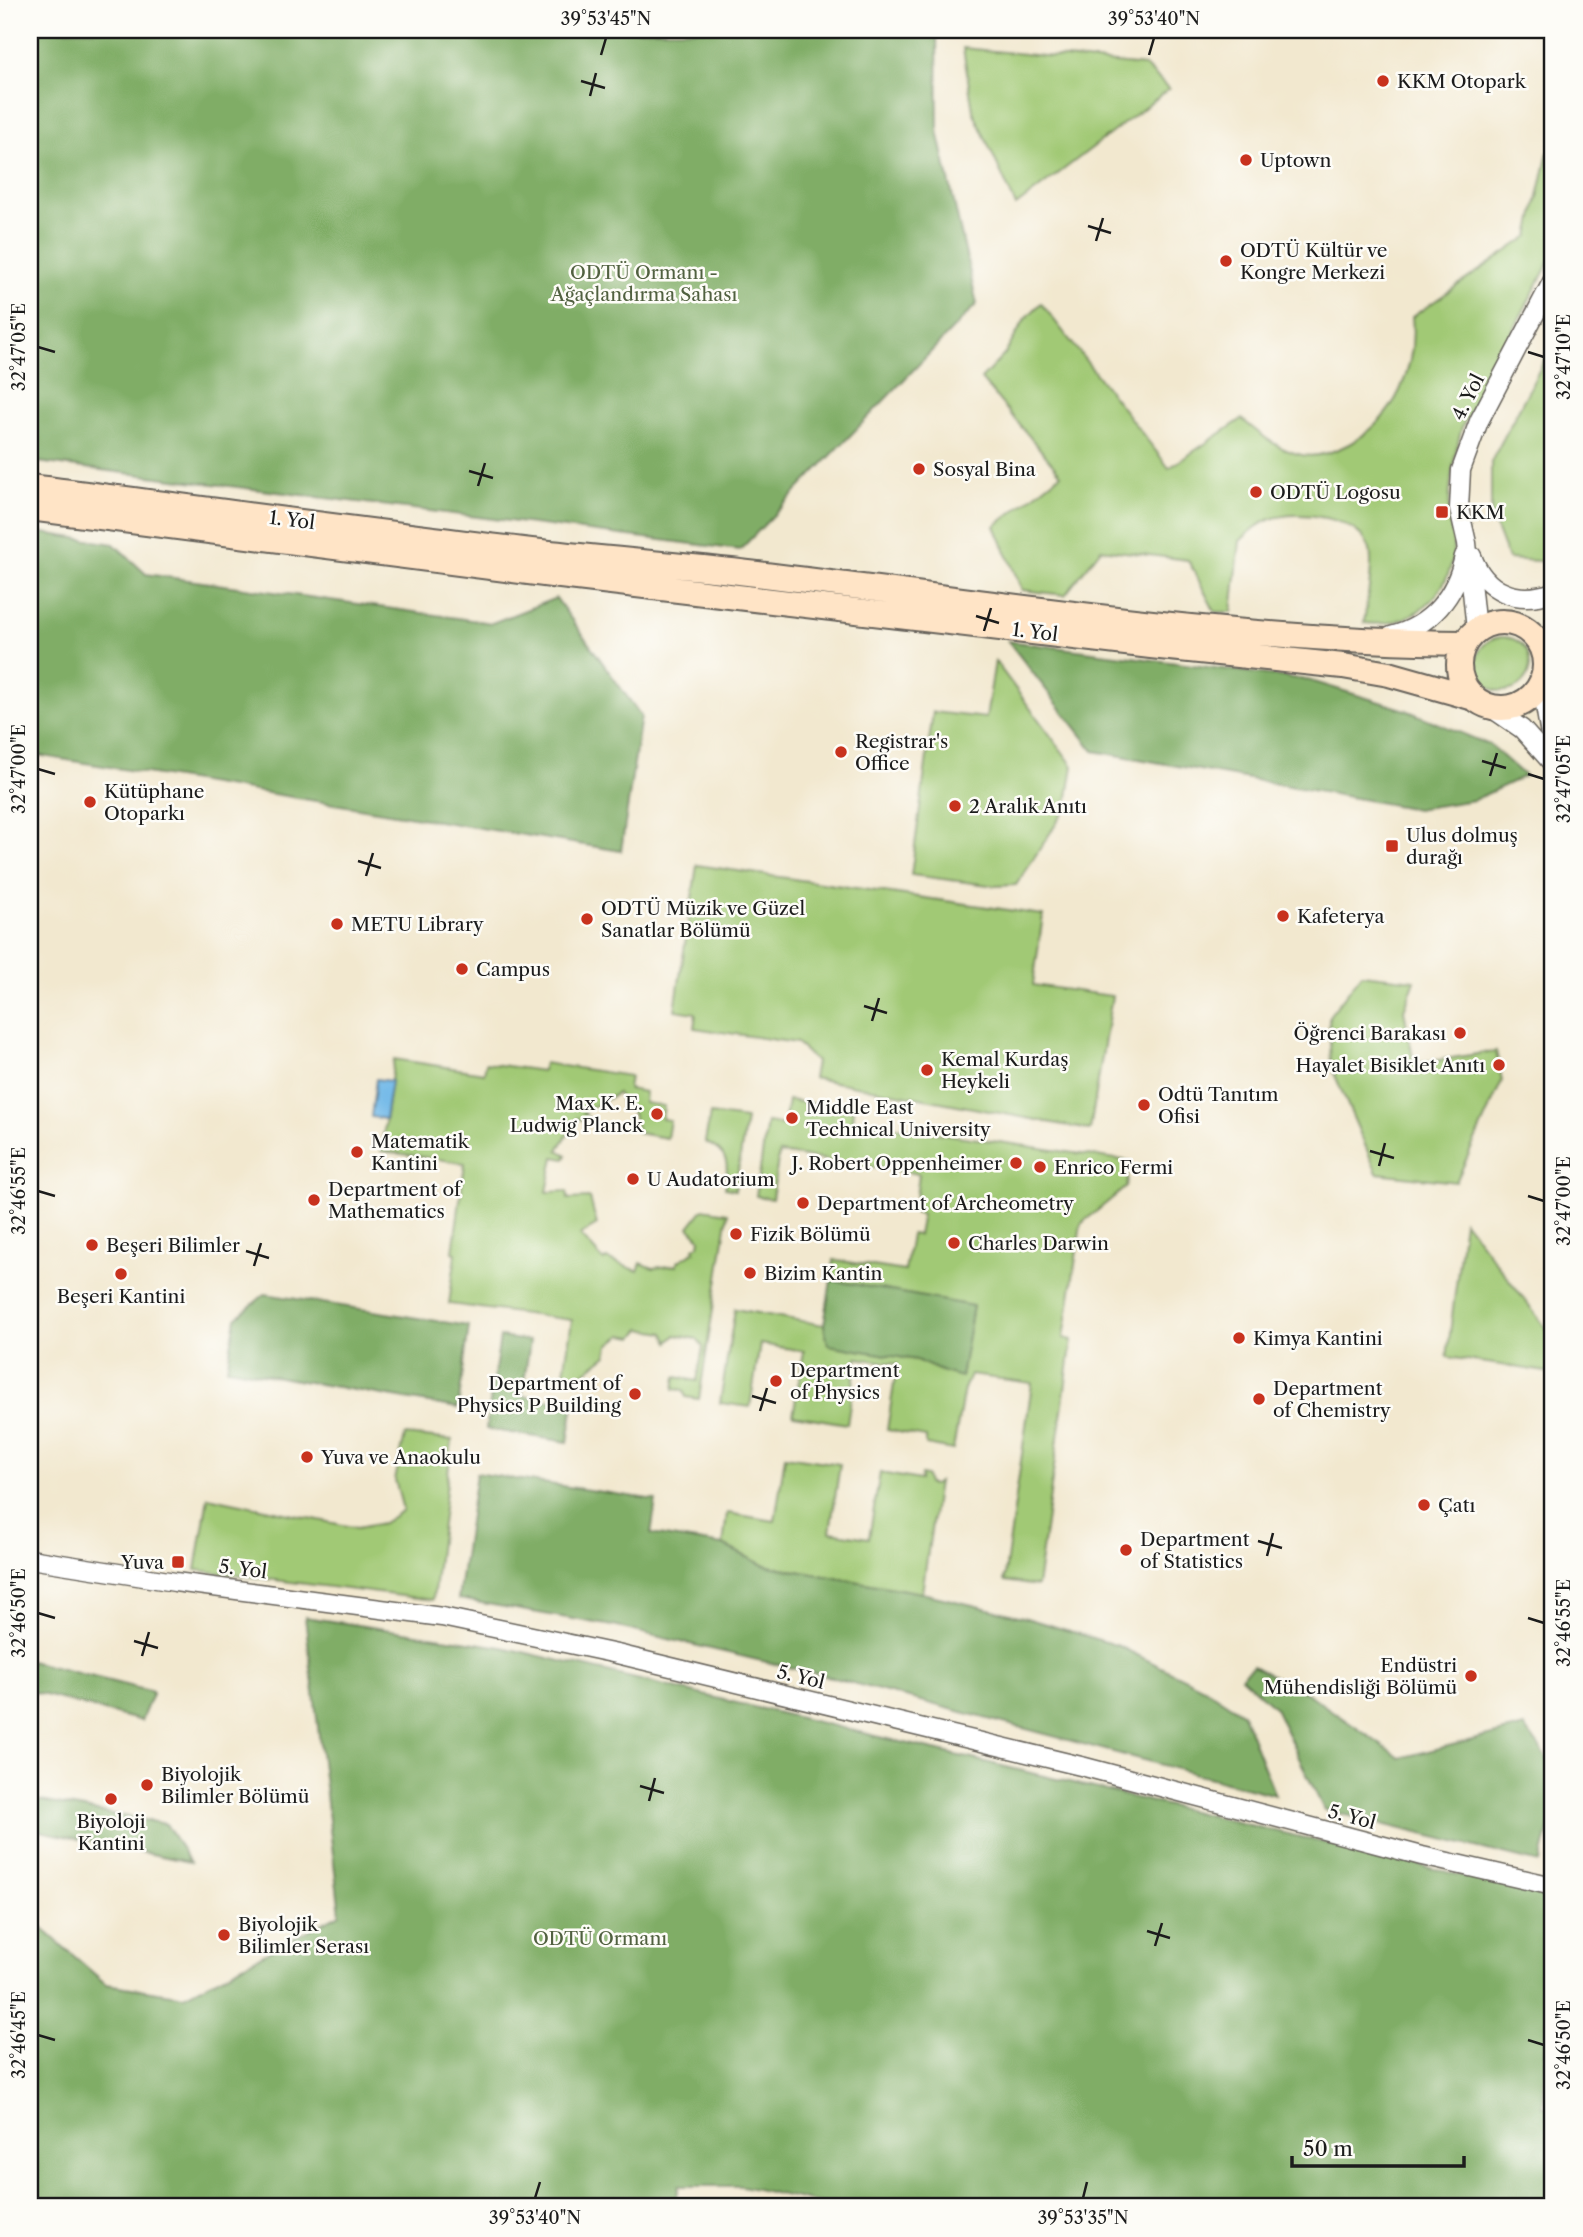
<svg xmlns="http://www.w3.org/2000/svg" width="1583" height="2237" viewBox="0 0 1583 2237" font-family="'Libre Caslon Text',serif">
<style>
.green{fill:#a1c975;stroke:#5e7248;stroke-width:2}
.forest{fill:#80ad66;stroke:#4e6441;stroke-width:2}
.water{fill:#70b8e8;stroke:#466a82;stroke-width:2}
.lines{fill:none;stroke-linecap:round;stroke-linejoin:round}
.street-casing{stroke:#67635b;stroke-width:21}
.secondary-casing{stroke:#67635b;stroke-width:28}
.street{stroke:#fff;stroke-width:18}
.secondary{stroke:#ffe4c6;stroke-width:24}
.ticks{fill:none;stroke:#1c1c1c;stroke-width:2.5}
.poi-dot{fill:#c8321e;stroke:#fdfcf7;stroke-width:2.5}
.labels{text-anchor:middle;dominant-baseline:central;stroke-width:5;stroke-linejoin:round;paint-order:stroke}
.poi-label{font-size:19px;fill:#1c1c1c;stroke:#fdfcf7;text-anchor:start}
.park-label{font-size:19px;fill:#516140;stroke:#fdfcf7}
.street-label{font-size:19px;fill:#1c1c1c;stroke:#fdfcf7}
.neatline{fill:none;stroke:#1c1c1c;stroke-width:2.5}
.ticks-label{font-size:18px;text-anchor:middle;fill:#1c1c1c}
</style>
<rect width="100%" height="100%" fill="#fdfcf7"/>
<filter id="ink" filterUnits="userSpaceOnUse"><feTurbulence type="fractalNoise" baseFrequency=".0143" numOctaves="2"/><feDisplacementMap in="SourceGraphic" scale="14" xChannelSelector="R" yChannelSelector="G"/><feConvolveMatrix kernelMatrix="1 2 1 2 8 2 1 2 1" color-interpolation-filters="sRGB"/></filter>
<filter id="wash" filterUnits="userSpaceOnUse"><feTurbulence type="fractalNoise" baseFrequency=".00686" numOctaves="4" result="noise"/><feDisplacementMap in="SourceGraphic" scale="28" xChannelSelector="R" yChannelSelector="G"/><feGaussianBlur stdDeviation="1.57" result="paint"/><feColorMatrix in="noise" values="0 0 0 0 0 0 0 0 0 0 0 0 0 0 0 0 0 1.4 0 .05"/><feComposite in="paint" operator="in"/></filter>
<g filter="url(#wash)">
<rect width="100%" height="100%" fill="#f2e8cf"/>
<path class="green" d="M963 48 1145 66 1169 89 1016 206 973 111Z
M1548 153 1553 154V255L1462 427C1454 455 1449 483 1449 513 1450 531 1457 548 1451 566 1439 606 1403 628 1364 623 1366 606 1375 561 1369 547 1357 517 1298 509 1271 519 1259 523 1249 532 1240 541L1232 612H1215L1188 560 1101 549 1065 595 1022 590 995 526 1061 474 981 379 1005 354 1025 319 1041 303 1169 468 1242 419C1260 434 1278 450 1302 455 1318 458 1334 452 1349 444 1396 419 1417 368 1412 317L1529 236Z
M1553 344V562L1508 559 1491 515V462Z
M1476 664a27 27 0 1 1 54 0a27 27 0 1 1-54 0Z
M995 661 1073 766 1066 809 1016 885 996 886 911 875 933 712 986 718Z
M697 865 1043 915 1033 985 1112 996 1090 1130 813 1078 816 1062 797 1043 694 1028 696 1013 675 1010Z
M1362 974 1415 980 1404 1010 1414 1064 1496 1051 1502 1081 1456 1182 1377 1173 1331 1066 1329 1016Z
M394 1059 484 1073 486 1063 542 1071 544 1063 630 1076 628 1089 645 1092 644 1103 664 1106 662 1119 670 1120 667 1138 638 1133 631 1107 623 1108 618 1093 583 1113 590 1119 586 1123 578 1118 558 1150 567 1155 565 1159 554 1157 547 1192 567 1191 568 1199 590 1198 597 1225 580 1235 604 1261 606 1259 638 1271 641 1263 653 1268 677 1265V1262L695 1251 694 1248 699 1245 700 1238 689 1227 703 1209 728 1213 699 1399 686 1397 683 1390 674 1389 676 1377 697 1381 703 1347 697 1339 676 1335 669 1342 664 1333 641 1329 634 1337 622 1335 609 1345 607 1355 581 1375 564 1373 572 1320 449 1304 456 1253 453 1252 465 1163 381 1151Z
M788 1100 854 1110 853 1121 1130 1161 1126 1187 1081 1224 1064 1338 1072 1340 1037 1586 1004 1581 1032 1383 970 1375 964 1389 953 1450 926 1445V1437L887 1430 897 1364 857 1358 847 1424 793 1415 804 1351 760 1344 750 1407 720 1403 735 1309 824 1325 828 1345 916 1360 944 1372 961 1376 973 1306 831 1280 834 1260 905 1271 911 1234 918 1235 922 1214 914 1212 919 1174 779 1153 772 1199 756 1196 767 1122 784 1125Z
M710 1114 746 1119 735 1190 725 1188C729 1164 729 1153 705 1142Z
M1464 1221 1553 1337V1373L1447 1357Z
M405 1435 452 1440 433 1600 196 1570 208 1497 357 1528 383 1523 403 1510 395 1480Z
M785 1456 840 1464 830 1532 869 1538 880 1473 920 1480 921 1475 926 1476 928 1484 934 1485 938 1482 922 1593 763 1565 723 1545 727 1513 775 1521Z"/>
<path class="forest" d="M30 30H937L938 131 977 304 740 550 30 461Z
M30 531 114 544 146 574 492 623 556 598 641 716 621 851 30 754Z
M1008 641 1308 680 1406 710 1490 745 1525 776 1474 800 1416 809 1094 751Z
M831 1280 973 1306 961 1377 943 1372 916 1360 828 1345 824 1325Z
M265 1294 469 1326 458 1408 227 1368 236 1318Z
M500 1337 530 1341 522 1396 574 1403 568 1442 486 1429Z
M476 1473 656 1500 651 1534 723 1545 763 1565 922 1593 1023 1617 1119 1646 1204 1688 1243 1714 1275 1795 826 1676 613 1626 458 1599Z
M305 1617 502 1647 1552 1897 1543 2107 1553 2108V2207H837L742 2186H679L675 2207H30V1920L35 1922 106 1984 184 1996 340 1914Z
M30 1661 153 1692 141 1721 34 1692 30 1694Z
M1253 1666 1308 1694 1400 1758 1525 1727 1553 1766V1811L1540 1863 1324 1810 1275 1708 1241 1677Z
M30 1799 166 1824 190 1862 30 1829Z"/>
<path class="water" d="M376 1079 391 1081 385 1119 371 1117Z"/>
</g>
<g filter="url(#ink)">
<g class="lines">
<g class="street-casing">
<path id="street" d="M1472 556C1485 592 1517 605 1553 592
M1476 630 1467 543 1459 508 1461 470 1479 421 1553 280
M1391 636C1431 626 1456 596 1464 556
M1541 683 1553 752
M1487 705 1522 729 1553 764
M30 1559 175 1582 442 1617 617 1654 1085 1767 1422 1856 1553 1886"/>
</g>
<g class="secondary-casing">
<path id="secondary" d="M30 487C200 508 370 532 541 552 613 560 685 565 757 574 992 602 1228 641 1465 643
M30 508 552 575 1151 646 1343 666 1389 674 1474 698
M1459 665a43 43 0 1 1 86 0a43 43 0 1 1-86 0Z"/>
</g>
<use href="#street" class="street"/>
<use href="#secondary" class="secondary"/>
</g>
</g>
<path class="ticks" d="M601 55 606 38M1149 55 1154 38M581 81 605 88M590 96 596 73M1088 226 1111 233M1096 241 1103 218M38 347 55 352M1528 352 1544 357M469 471 493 478M478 486 485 463M976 616 999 623M984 631 991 608M1482 761 1506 768M38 769 55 774M1528 774 1544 779M1490 776 1497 753M358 861 381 868M366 876 373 853M864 1006 887 1013M872 1021 879 998M1370 1151 1394 1158M1379 1166 1385 1143M38 1191 55 1196M1528 1196 1544 1201M246 1251 269 1258M254 1266 261 1243M752 1396 776 1403M760 1411 767 1388M1258 1541 1282 1548M1267 1556 1273 1533M38 1613 55 1618M1528 1618 1544 1623M134 1641 158 1648M142 1656 149 1632M640 1786 664 1793M649 1801 655 1778M1147 1931 1170 1938M1155 1946 1162 1923M38 2035 55 2040M1528 2040 1544 2045M535 2198 540 2182M1083 2198 1087 2182"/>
<g class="poi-dot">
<circle cx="1383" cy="81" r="7"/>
<circle cx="1246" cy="160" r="7"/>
<circle cx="1226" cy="261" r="7"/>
<circle cx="919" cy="469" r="7"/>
<circle cx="1256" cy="492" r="7"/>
<rect x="1435" y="505" width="14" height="14" rx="3.5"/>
<circle cx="841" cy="752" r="7"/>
<circle cx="90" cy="802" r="7"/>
<circle cx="955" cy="806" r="7"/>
<rect x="1385" y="839" width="14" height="14" rx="3.5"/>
<circle cx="1283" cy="916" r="7"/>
<circle cx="587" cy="919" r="7"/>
<circle cx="337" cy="924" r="7"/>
<circle cx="462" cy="969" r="7"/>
<circle cx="1460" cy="1033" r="7"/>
<circle cx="1499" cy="1065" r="7"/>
<circle cx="927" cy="1070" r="7"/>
<circle cx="1144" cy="1105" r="7"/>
<circle cx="657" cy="1114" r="7"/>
<circle cx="792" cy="1118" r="7"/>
<circle cx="357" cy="1152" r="7"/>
<circle cx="1016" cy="1163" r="7"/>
<circle cx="1040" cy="1167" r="7"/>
<circle cx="633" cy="1179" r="7"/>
<circle cx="314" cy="1200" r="7"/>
<circle cx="803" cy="1203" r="7"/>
<circle cx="736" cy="1234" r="7"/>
<circle cx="954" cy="1243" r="7"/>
<circle cx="92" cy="1245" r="7"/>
<circle cx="750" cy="1273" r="7"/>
<circle cx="121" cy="1274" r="7"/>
<circle cx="1239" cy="1338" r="7"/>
<circle cx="776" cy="1381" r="7"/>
<circle cx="635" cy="1394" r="7"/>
<circle cx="1259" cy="1399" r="7"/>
<circle cx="307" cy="1457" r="7"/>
<circle cx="1424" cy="1505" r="7"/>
<circle cx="1126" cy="1550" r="7"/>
<rect x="171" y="1555" width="14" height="14" rx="3.5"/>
<circle cx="1471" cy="1676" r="7"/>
<circle cx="147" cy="1785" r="7"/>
<circle cx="111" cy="1799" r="7"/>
<circle cx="224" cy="1935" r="7"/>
</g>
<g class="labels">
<g class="poi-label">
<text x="1397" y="81">KKM Otopark</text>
<text x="1260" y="160">Uptown</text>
<text x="1240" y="250">ODTÜ Kültür ve<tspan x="1240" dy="22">Kongre Merkezi</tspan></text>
<text x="933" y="469">Sosyal Bina</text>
<text x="1270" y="492">ODTÜ Logosu</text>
<text x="1456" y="512">KKM</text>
<text x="855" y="741">Registrar's<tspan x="855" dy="22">Office</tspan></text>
<text x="104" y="791">Kütüphane<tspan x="104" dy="22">Otoparkı</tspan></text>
<text x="969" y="806">2 Aralık Anıtı</text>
<text x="1406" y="835">Ulus dolmuş<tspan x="1406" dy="22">durağı</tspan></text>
<text x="601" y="908">ODTÜ Müzik ve Güzel<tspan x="601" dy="22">Sanatlar Bölümü</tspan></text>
<text x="1297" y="916">Kafeterya</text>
<text x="351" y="924">METU Library</text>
<text x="476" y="969">Campus</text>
<text x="1446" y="1033" text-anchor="end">Öğrenci Barakası</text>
<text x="941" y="1059">Kemal Kurdaş<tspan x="941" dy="22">Heykeli</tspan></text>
<text x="1485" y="1065" text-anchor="end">Hayalet Bisiklet Anıtı</text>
<text x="1158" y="1094">Odtü Tanıtım<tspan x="1158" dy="22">Ofisi</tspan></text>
<text x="643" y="1103" text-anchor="end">Max K. E.<tspan x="643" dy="22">Ludwig Planck</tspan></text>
<text x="806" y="1107">Middle East<tspan x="806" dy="22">Technical University</tspan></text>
<text x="371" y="1141">Matematik<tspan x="371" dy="22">Kantini</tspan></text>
<text x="1002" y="1163" text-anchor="end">J. Robert Oppenheimer</text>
<text x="1054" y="1167">Enrico Fermi</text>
<text x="647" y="1179">U Audatorium</text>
<text x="328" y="1189">Department of<tspan x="328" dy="22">Mathematics</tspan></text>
<text x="817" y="1203">Department of Archeometry</text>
<text x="750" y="1234">Fizik Bölümü</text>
<text x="968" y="1243">Charles Darwin</text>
<text x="106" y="1245">Beşeri Bilimler</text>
<text x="764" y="1273">Bizim Kantin</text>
<text x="121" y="1296" text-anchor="middle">Beşeri Kantini</text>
<text x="1253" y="1338">Kimya Kantini</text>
<text x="790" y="1370">Department<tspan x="790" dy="22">of Physics</tspan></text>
<text x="621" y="1383" text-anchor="end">Department of<tspan x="621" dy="22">Physics P Building</tspan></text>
<text x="1273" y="1388">Department<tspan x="1273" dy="22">of Chemistry</tspan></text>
<text x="321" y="1457">Yuva ve Anaokulu</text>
<text x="1438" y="1505">Çatı</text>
<text x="1140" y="1539">Department<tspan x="1140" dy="22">of Statistics</tspan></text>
<text x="164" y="1562" text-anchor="end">Yuva</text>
<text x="1457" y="1665" text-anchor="end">Endüstri<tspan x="1457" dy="22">Mühendisliği Bölümü</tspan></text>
<text x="161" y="1774">Biyolojik<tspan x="161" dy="22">Bilimler Bölümü</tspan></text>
<text x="111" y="1821" text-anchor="middle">Biyoloji<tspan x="111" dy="22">Kantini</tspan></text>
<text x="238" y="1924">Biyolojik<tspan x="238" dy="22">Bilimler Serası</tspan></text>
</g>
<g class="park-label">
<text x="644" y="272">ODTÜ Ormanı -<tspan x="644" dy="22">Ağaçlandırma Sahası</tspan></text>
<text x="600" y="1938">ODTÜ Ormanı</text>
</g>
<g class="street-label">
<text transform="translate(1468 397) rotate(-63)">4. Yol</text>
<text transform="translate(292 520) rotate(7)">1. Yol</text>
<text transform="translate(1035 632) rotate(7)">1. Yol</text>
<text transform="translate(243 1569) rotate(7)">5. Yol</text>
<text transform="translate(801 1677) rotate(14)">5. Yol</text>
<text transform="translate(1352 1817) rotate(15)">5. Yol</text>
</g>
</g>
<rect width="1583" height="2237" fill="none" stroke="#fdfcf7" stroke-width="77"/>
<path d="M1292 2156v10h172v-10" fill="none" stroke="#1c1c1c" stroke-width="3.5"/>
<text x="1303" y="2156" font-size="21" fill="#1c1c1c" stroke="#fdfcf7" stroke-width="5" paint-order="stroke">50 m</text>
<rect x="38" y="38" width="1506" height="2160" class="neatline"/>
<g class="ticks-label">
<text x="606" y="25">39°53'45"N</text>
<text x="1154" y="25">39°53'40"N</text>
<text transform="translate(19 347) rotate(-90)" y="6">32°47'05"E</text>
<text transform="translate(1564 357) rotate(-90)" y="6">32°47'10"E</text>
<text transform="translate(19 769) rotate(-90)" y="6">32°47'00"E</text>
<text transform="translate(1564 779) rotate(-90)" y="6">32°47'05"E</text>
<text transform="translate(19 1191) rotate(-90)" y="6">32°46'55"E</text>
<text transform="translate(1564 1201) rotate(-90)" y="6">32°47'00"E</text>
<text transform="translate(19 1613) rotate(-90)" y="6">32°46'50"E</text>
<text transform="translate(1564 1623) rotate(-90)" y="6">32°46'55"E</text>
<text transform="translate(19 2035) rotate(-90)" y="6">32°46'45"E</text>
<text transform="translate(1564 2045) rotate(-90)" y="6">32°46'50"E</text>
<text x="535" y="2224">39°53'40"N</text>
<text x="1083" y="2224">39°53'35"N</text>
</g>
</svg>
